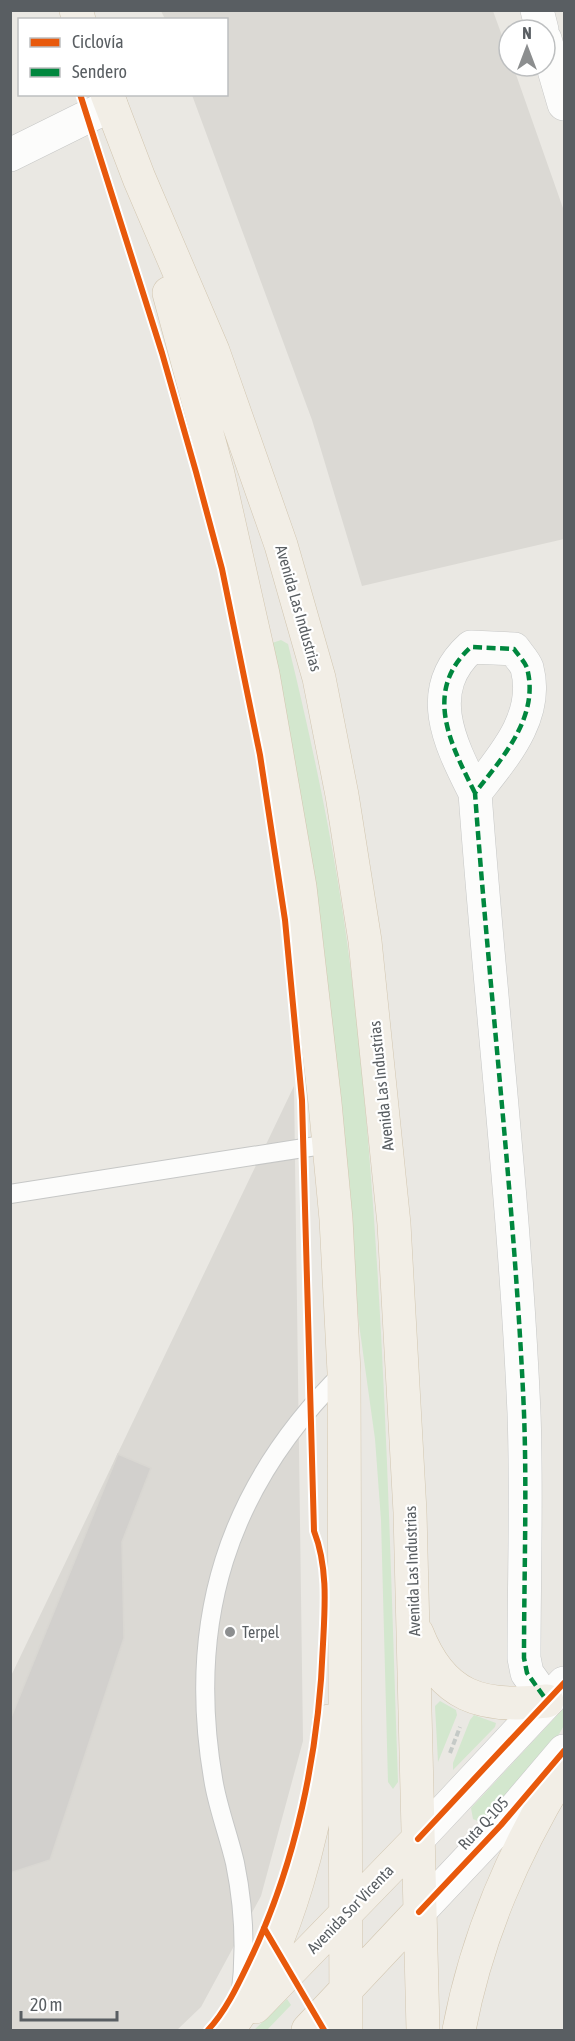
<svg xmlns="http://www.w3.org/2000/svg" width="575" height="2041" viewBox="0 0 575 2041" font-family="'Asap Condensed',sans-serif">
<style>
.industrial{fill:#dbd9d4}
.green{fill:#d3e7ce}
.building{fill:#d2d0cd;stroke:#d9d7d2;stroke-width:1.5}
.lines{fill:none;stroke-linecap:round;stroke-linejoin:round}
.service-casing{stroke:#c6c7c6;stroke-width:20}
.minor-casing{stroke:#c6c7c6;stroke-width:34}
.tertiary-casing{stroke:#c6c7c6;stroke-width:34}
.secondary-casing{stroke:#c7c7c7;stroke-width:34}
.primary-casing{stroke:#d2c6b0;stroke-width:34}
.path{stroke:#c5cac7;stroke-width:4;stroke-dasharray:6 3;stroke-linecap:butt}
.service{stroke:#fcfcfb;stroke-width:18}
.minor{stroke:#fcfcfb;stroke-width:33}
.tertiary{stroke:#fcfcfb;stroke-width:33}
.secondary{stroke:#fcfcfb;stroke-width:33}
.primary{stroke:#f2eee6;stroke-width:33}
.quiet{stroke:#00873e;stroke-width:4.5;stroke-dasharray:9 4.5;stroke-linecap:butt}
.cycleway-casing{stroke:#fff;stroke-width:10}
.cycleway{stroke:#e8590c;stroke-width:6}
.poi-dot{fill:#8c8e8f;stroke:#fff;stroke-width:2}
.labels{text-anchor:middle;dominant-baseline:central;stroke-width:4.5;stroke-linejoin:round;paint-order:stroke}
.street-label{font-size:16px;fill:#595e62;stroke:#fff}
.poi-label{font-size:16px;fill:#595e62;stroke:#fff;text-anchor:start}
</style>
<rect width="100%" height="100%" fill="#eae8e3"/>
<path class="industrial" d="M161 11H493L509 55V66H513L564 211V539L362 586 312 420 192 95 226 94V20L165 19Z
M294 1086 303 1741 261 1896 201 2007 177 2030H11L10 1678Z"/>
<path class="green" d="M281 640 288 644C317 762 342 884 355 1006 384 1264 389 1522 398 1782L393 1789 388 1782 381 1520 375 1439 359 1324 334 1048 272 643Z
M440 1701 456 1710 457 1715 438 1762 435 1706Z
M564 1708C564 1714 566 1722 563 1727 554 1746 498 1814 480 1822L473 1819 471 1808Z
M474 1715 496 1723 495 1727 453 1770V1763L470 1720Z
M287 1999 291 2005 267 2030H254Z"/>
<path class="building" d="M118 1454 151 1468 122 1542 124 1638 50 1860 10 1873V1720Z"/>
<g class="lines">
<g class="service-casing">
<path id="service" d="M10 1194 329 1144
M240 1999C246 1955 244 1907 235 1863 229 1837 219 1811 214 1784 185 1622 227 1487 344 1372"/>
</g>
<g class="minor-casing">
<path id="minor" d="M10 155 111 105
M475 793C451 745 422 691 471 647L514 649C518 655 525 662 527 668 540 717 502 758 475 793 490 1000 515 1206 524 1413 527 1494 524 1576 524 1658L527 1673 547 1701"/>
</g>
<g class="tertiary-casing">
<path id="tertiary" d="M537 10 542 30
M545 39 564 104"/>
</g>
<g class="secondary-casing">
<path id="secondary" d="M418 1839 564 1683
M419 1912 501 1825 564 1751"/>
</g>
<g class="primary-casing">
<path id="primary" d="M76 10 79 20
M107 94 139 178 213 351 281 545 319 678 342 795 365 941 394 1224 410 1512 423 2030
M169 293 218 474 263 674 300 887 325 1103 336 1219 344 1372 346 2030
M417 1633C442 1697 481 1709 547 1701
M255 2007 418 1839
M228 2030C288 1951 319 1818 329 1721
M308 2030 419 1912
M459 2030C477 1935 514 1851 564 1769"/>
</g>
<path class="path" d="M450 1753 460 1727"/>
<use href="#service" class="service"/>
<use href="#minor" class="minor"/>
<use href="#tertiary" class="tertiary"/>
<use href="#secondary" class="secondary"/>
<use href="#primary" class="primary"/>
<path class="quiet" d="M475 793C451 745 422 691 471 647L514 649C518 655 525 662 527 668 540 717 502 758 475 793 490 1000 515 1206 524 1413 527 1494 524 1576 524 1658L527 1673 547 1701"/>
<g class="cycleway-casing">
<path id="cycleway" d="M80 94 162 353 196 472 222 569 260 755 285 920 302 1100 314 1531C328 1567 325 1606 323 1644 319 1753 296 1865 248 1964 237 1987 225 2012 208 2030
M418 1839 564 1683
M419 1912 501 1825 564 1751
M264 1928 324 2030"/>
</g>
<use href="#cycleway" class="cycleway"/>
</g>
<circle class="poi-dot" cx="230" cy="1632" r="6"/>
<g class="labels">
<g class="street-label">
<text transform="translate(299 608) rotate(74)">Avenida Las Industrias</text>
<text transform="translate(381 1086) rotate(-96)">Avenida Las Industrias</text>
<text transform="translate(412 1571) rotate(-92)">Avenida Las Industrias</text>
<text transform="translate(483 1823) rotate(-47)">Ruta Q-105</text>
<text transform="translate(350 1909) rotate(-46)">Avenida Sor Vicenta</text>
</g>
<g class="poi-label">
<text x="242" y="1632">Terpel</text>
</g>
</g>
<rect width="575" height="2041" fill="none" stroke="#595e62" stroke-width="24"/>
<rect x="18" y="18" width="210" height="78" fill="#ffffff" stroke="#bdbfc0" stroke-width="1.5"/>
<rect x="30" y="38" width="30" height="9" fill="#e8590c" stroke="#bdbfc0" stroke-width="1.5"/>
<text x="72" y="48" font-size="18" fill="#595e62">Ciclovía</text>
<rect x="30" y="68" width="30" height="9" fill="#00873e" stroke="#bdbfc0" stroke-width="1.5"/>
<text x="72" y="78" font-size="18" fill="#595e62">Sendero</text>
<g transform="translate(527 48)"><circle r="28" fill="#ffffff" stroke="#bdbfc0" stroke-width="1.5"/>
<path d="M0-4.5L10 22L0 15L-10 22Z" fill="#8c8e8f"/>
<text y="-9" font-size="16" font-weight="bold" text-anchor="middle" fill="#595e62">N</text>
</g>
<path d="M21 2011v9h96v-9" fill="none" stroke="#595e62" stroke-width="3"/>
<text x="30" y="2011" font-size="18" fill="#595e62" stroke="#ffffff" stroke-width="4.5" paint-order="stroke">20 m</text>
</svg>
